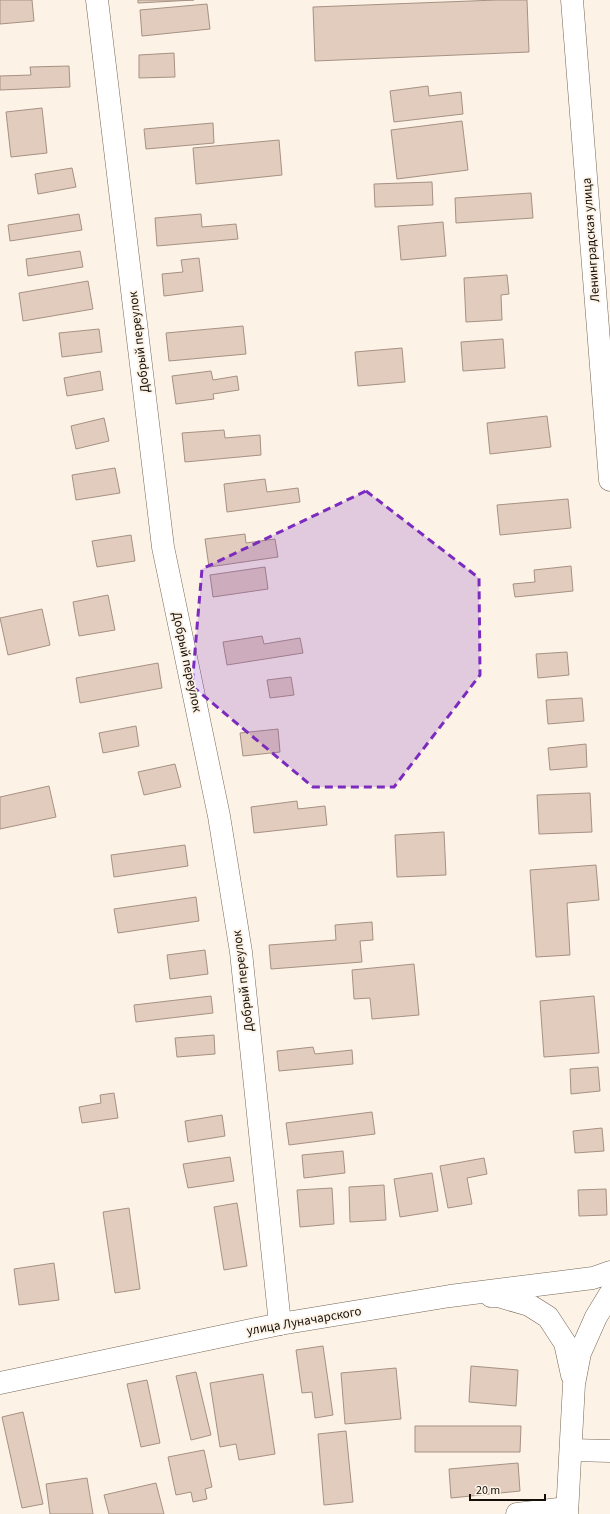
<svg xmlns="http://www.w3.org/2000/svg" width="610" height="1514" viewBox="0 0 610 1514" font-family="'Source Sans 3',sans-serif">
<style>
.building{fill:#e2ccbd;stroke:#a69183}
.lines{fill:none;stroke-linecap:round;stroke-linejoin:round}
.street-casing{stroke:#776756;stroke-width:23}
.secondary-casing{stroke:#776756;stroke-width:23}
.street{stroke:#fff;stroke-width:22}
.secondary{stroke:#fff;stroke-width:22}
.marked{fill:#7b2cbf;fill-opacity:0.2;stroke:#7b2cbf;stroke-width:3;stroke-dasharray:8 5;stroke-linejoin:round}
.labels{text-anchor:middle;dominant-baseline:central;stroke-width:3.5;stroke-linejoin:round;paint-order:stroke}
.street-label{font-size:13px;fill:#140f08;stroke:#fcf2e6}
</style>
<rect width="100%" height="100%" fill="#fcf2e6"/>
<path class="building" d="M0 0H32L34 21 0 24Z
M138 0H194L138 3Z
M497 0H527L529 52 315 61 313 7Z
M207 4 210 29 142 36 140 10Z
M174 53 175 77 139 78V55Z
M69 66 70 87 0 90V76L31 75 30 67Z
M428 86 429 96 461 92 463 114 394 122 390 91Z
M42 108 47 153 11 157 6 112Z
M462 121 468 170 397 179 391 130Z
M213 123 214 143 146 149 144 129Z
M279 140 282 175 196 184 193 148Z
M72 168 76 187 38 194 35 174Z
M432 182 433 205 375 207 374 184Z
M531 193 533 218 456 223 455 198Z
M79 214 82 230 10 241 8 225Z
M201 214 202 227 236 224 238 239 157 246 155 218Z
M443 222 446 256 401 260 398 226Z
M80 251 83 267 28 276 26 259Z
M199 258 203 291 164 296 162 274 183 272 181 260Z
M507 275 509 294 501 295 502 320 466 322 464 278Z
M88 281 93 309 23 321 19 293Z
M243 326 246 354 169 361 166 333Z
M99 329 102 352 62 357 59 333Z
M503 339 505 368 463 371 461 342Z
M402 348 405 382 358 386 355 352Z
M100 371 103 390 67 396 64 378Z
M211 371 213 380 237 376 239 390 213 394 214 399 176 404 172 376Z
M547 416 551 447 490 454 487 423Z
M104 418 109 441 76 449 71 426Z
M224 430 225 438 260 435 261 455 185 462 182 433Z
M115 468 120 493 76 500 72 475Z
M265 479 267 492 298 488 300 502 227 512 224 484Z
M568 499 571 528 500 535 497 505Z
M245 534 246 543 275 539 278 557 209 567 205 539Z
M131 535 135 561 97 567 92 541Z
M571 566 573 591 515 597 513 584 535 582 534 570Z
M265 567 268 589 213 597 210 575Z
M108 595 115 630 79 636 73 602Z
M42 609 50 645 8 655 0 618Z
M262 636 264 644 300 638 303 653 227 665 223 642Z
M567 652 569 675 538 678 536 654Z
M158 663 162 688 80 703 76 678Z
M291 677 294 695 270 698 267 680Z
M582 698 584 721 548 724 546 700Z
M136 726 139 746 103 753 99 733Z
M278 729 280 752 243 756 240 733Z
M586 744 587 767 550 770 548 748Z
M175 764 181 787 144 795 138 772Z
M49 786 56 817 0 829V797Z
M590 793 592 832 539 834 537 795Z
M297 801 298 809 325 806 327 825 254 833 251 807Z
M444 832 446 875 397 877 395 835Z
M185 845 188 866 114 877 111 855Z
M596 865 599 900 567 903 570 955 536 957 530 870Z
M196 897 199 921 118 933 114 909Z
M372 922 373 940 360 941 362 962 271 969 269 945 336 940 335 925Z
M205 950 208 974 170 979 167 955Z
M414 964 419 1015 372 1019 370 998 354 999 352 970Z
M211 996 213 1013 136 1022 134 1005Z
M594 996 599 1053 544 1057 540 1001Z
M214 1035 215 1054 177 1057 175 1038Z
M313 1047 315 1054 352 1050 353 1064 279 1071 277 1051Z
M598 1067 600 1091 571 1094 570 1069Z
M114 1093 118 1118 82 1123 79 1107 101 1103 100 1095Z
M372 1112 375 1134 289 1145 286 1123Z
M222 1115 225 1136 188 1142 185 1121Z
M602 1128 604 1151 575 1153 573 1131Z
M343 1151 345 1173 304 1178 302 1155Z
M230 1157 234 1181 188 1188 183 1164Z
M484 1158 487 1174 467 1178 472 1204 448 1208 440 1166Z
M432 1173 438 1211 400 1217 394 1179Z
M384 1185 386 1220 350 1222 349 1187Z
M332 1188 334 1224 300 1227 297 1190Z
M606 1189 607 1215 579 1216 578 1190Z
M237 1203 247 1266 224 1270 214 1207Z
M129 1208 140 1289 115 1293 103 1212Z
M54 1263 59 1300 19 1305 14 1269Z
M323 1346 333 1415 315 1418 312 1392 302 1393 296 1350Z
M471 1366 518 1370 516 1406 469 1402Z
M396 1368 401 1419 345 1424 341 1373Z
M196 1372 211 1435 191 1440 176 1376Z
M263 1374 275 1454 239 1460 236 1444 220 1447 210 1383Z
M147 1380 160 1443 141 1447 127 1384Z
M23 1412 43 1504 22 1508 2 1417Z
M415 1426H521L520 1452H415Z
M346 1431 353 1502 324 1505 318 1434Z
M204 1450 212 1487 205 1489 207 1499 193 1502 191 1492 176 1495 168 1457Z
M518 1463 520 1491 451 1498 449 1469Z
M87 1478 93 1514H50L46 1484Z
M156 1483 164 1514H109L104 1495Z"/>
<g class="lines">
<g class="street-casing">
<path id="street" d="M97 0 163 547 219 816 241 952 280 1324
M571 1450 610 1451
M517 1514 567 1508"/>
</g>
<g class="secondary-casing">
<path id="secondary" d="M572 0 610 480
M491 1296H498L529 1305 548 1317 565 1343 572 1375
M0 1383 280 1324 450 1296 593 1278 610 1272
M567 1514 574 1384 580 1353 596 1317 610 1294"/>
</g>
<use href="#street" class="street"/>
<use href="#secondary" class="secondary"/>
</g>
<path class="marked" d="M366 491 479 578 480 675 394 787H313L192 686 202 569Z"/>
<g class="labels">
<g class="street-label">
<text transform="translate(591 240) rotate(-94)">Ленинградская улица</text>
<text transform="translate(139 342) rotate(-97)">Добрый переулок</text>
<text transform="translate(187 662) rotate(78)">Добрый переулок</text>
<text transform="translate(243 981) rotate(-97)">Добрый переулок</text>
<text transform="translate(304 1321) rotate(-10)">улица Луначарского</text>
</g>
</g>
<path d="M470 1494v6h75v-6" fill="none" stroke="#140f08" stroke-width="2"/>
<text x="476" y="1494" font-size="12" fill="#140f08" stroke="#fcf2e6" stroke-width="3" paint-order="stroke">20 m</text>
</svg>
